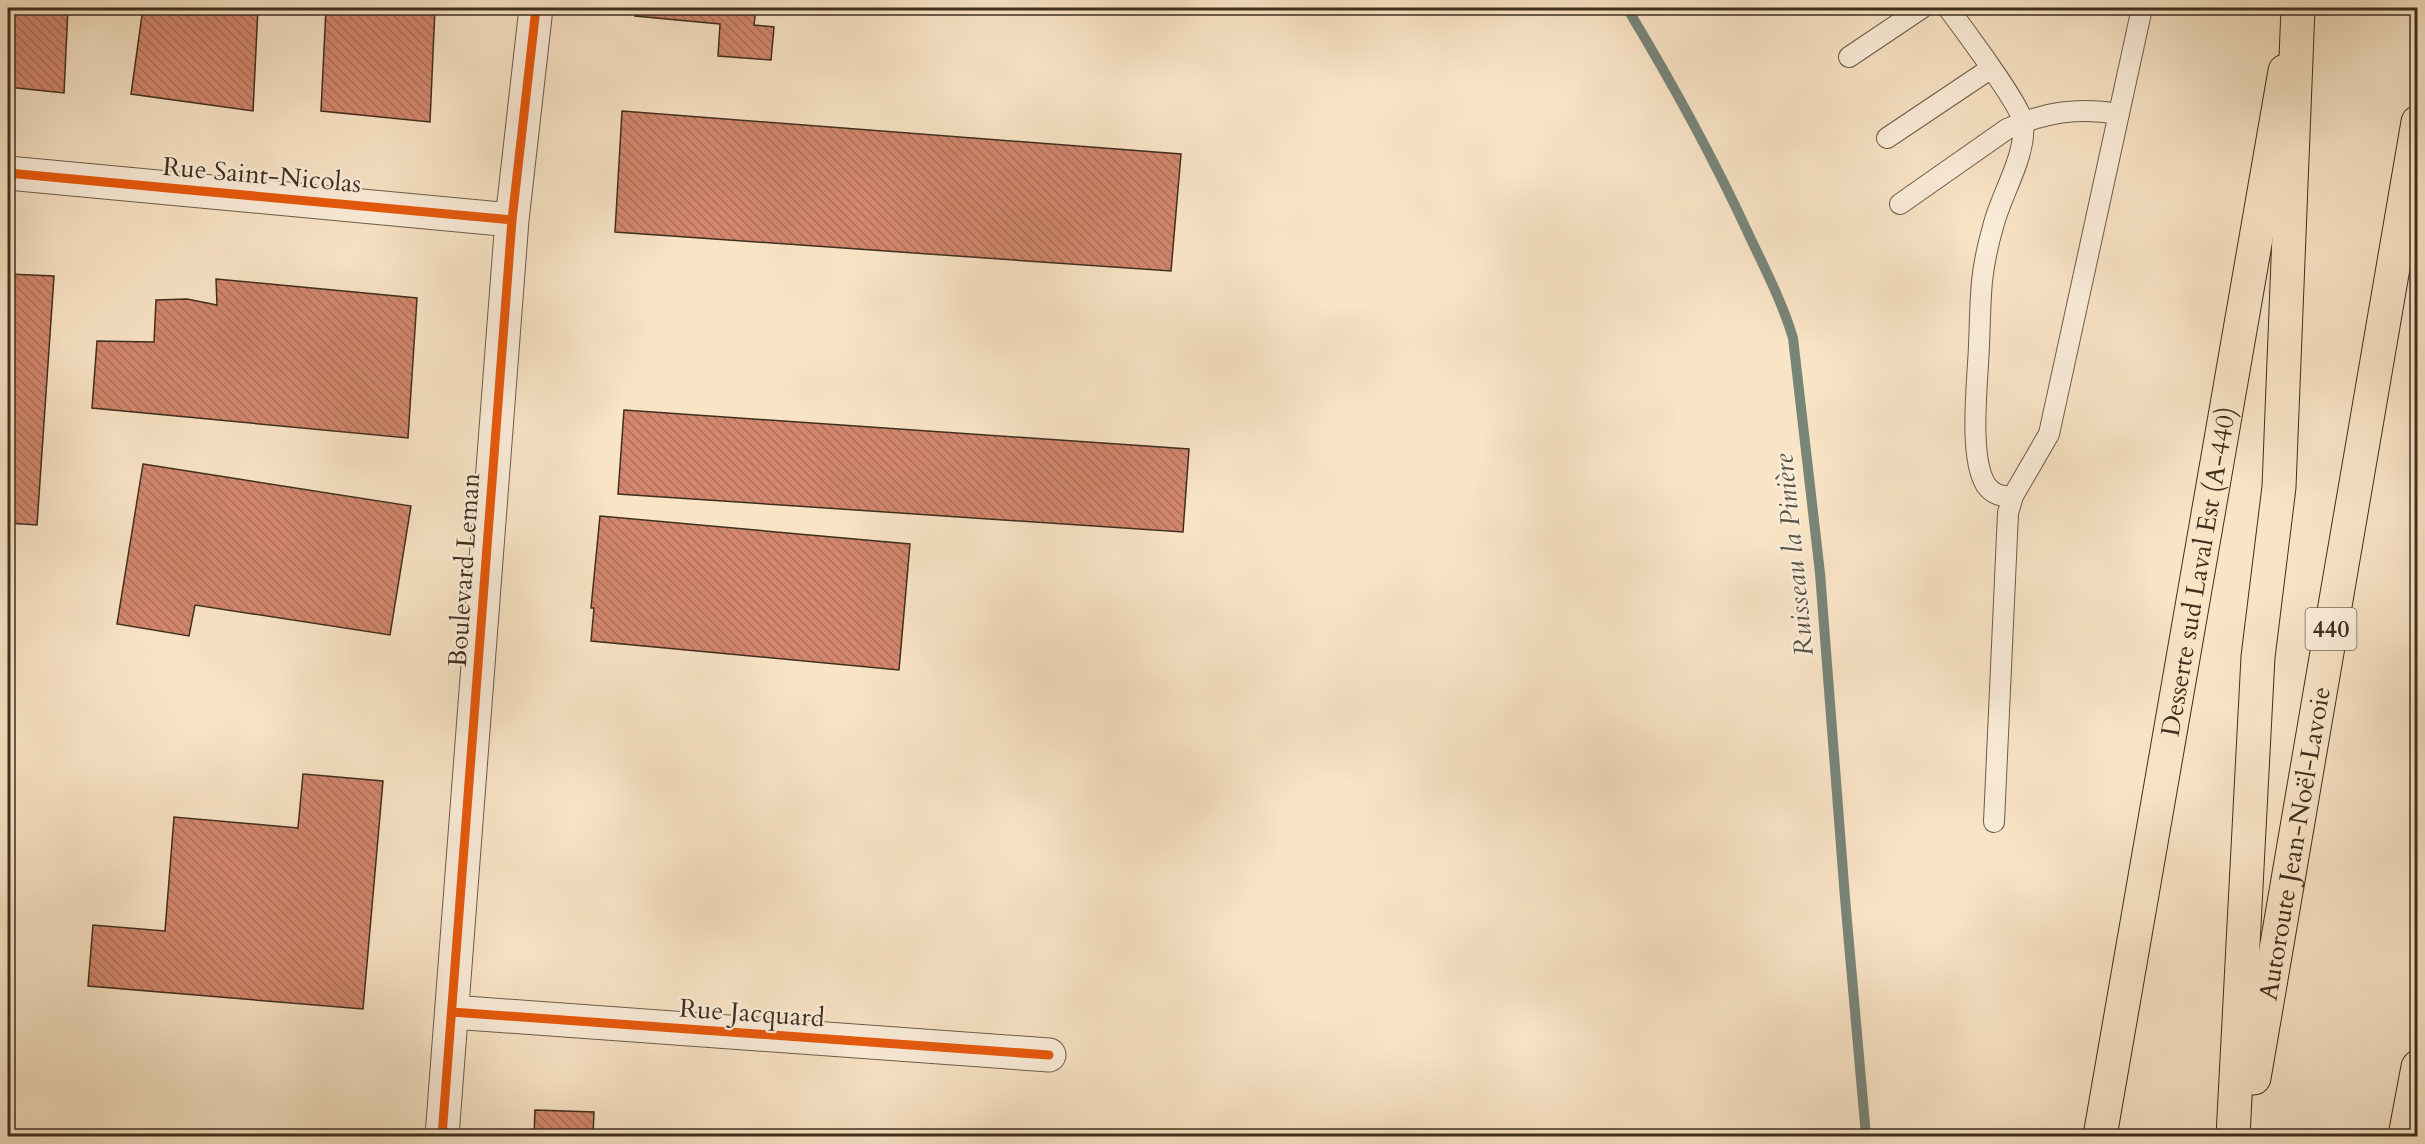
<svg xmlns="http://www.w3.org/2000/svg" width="2425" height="1144" viewBox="0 0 2425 1144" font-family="Cardo,serif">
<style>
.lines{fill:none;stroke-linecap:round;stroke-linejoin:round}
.stream{stroke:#788579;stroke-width:10}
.building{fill:url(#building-back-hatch);stroke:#3e2f1e;stroke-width:1.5}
.service-casing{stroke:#6d5c48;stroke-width:22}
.minor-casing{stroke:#6d5c48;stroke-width:35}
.trunk-casing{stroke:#3e2f1e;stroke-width:35}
.motorway-casing{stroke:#3e2f1e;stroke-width:35}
.service{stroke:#fbedda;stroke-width:20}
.minor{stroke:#fbedda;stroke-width:33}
.trunk{stroke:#f9e4c6;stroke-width:33}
.motorway{stroke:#f9e4c6;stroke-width:33}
.cycleway-casing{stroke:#fbedda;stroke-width:13}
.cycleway{stroke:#e8590c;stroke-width:9}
.labels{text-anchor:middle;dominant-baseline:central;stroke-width:4.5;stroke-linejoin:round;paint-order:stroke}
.shield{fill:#fbedda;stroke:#776856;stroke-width:1.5}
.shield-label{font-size:24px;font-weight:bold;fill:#3e2f1e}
.street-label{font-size:26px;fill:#3e2f1e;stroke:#fbedda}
.water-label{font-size:27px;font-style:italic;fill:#565344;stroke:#fbedda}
</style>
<defs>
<pattern id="building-back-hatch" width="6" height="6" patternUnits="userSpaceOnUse" patternTransform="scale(1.5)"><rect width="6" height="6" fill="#d3876e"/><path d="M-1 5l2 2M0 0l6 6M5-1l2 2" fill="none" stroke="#ad6f5a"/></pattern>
</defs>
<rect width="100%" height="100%" fill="#f9e4c6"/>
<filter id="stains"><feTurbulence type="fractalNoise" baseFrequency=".00333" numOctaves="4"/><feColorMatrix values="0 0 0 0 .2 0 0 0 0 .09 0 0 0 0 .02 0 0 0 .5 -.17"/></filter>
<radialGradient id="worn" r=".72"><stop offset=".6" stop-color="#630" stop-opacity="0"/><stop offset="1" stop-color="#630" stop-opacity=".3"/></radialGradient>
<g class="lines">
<path class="stream" d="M1627 8C1671 81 1712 155 1748 233 1764 267 1782 301 1793 338L1820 573 1845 898 1866 1136"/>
</g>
<path class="building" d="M8 8H68L64 93 8 87Z
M143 8H258L253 111 131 94Z
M326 8H435L430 122 321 111Z
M636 8H756L754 25 774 27 771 60 718 56 720 24 635 16Z
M622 111 1181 154 1171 271 615 232Z
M8 274 54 276 37 525 8 523Z
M216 279 417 298 408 438 92 408 97 341 154 342 156 300 187 299 217 305Z
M624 410 1189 449 1183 532 618 494Z
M143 464 411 506 390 635 195 605 189 636 117 624Z
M600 516 910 544 899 670 591 641 594 608H591Z
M303 774 383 781 363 1009 88 986 93 925 165 931 174 817 298 828Z
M535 1110 594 1112 593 1136H534Z"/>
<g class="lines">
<g class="service-casing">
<path id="service" d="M1948 8C1962 27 2020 104 2023 122 2027 156 2000 196 1993 227 1988 244 1984 263 1982 281 1980 302 1980 323 1979 345 1978 379 1968 457 1986 485 1993 495 2002 497 2013 496
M1849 57 1922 8
M1887 138 1990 69
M1900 204 2007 129C2045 112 2078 107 2119 114
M1994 822 2008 513 2013 496 2049 434 2142 8"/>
</g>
<g class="minor-casing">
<path id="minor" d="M8 173 512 220
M452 1012 1049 1055
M442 1136 512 220 536 8"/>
</g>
<g class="trunk-casing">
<g id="trunk">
<path id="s1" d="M2100 1136 2285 71"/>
</g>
</g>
<g class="motorway-casing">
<g id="motorway">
<path id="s2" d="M2254 1078 2418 122"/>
<path d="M2233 1136 2258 657 2279 487 2298 8"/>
<path d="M2405 1136 2418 1067"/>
</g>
</g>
<use href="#service" class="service"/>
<use href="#minor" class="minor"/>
<use href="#trunk" class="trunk"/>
<use href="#motorway" class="motorway"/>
<g class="cycleway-casing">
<path id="cycleway" d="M8 173 512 220
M452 1012 1049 1055
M442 1136 512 220 536 8"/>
</g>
<use href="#cycleway" class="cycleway"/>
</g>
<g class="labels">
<rect class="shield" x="2305.5" y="608" width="51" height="42" rx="4.5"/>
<g class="shield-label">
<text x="2331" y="629">440</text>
</g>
<g class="street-label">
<text transform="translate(262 175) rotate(5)">Rue Saint-Nicolas</text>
<text transform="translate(464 570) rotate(-86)">Boulevard Leman</text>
<text stroke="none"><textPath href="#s1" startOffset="573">Desserte sud Laval Est (A-440)</textPath></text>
<text stroke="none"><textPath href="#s2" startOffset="238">Autoroute Jean-Noël-Lavoie</textPath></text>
<text transform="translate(752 1013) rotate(4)">Rue Jacquard</text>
</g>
<g class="water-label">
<text transform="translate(1794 555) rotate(-96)">Ruisseau la Pinière</text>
</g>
</g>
<rect width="2425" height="1144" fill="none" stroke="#f9e4c6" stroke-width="30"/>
<rect x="9" y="9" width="2407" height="1126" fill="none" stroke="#3e2f1e" stroke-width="3"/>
<rect x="15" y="15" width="2395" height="1114" fill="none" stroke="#3e2f1e" stroke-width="1.5"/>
<rect width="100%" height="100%" filter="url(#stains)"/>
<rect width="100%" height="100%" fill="url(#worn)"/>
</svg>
